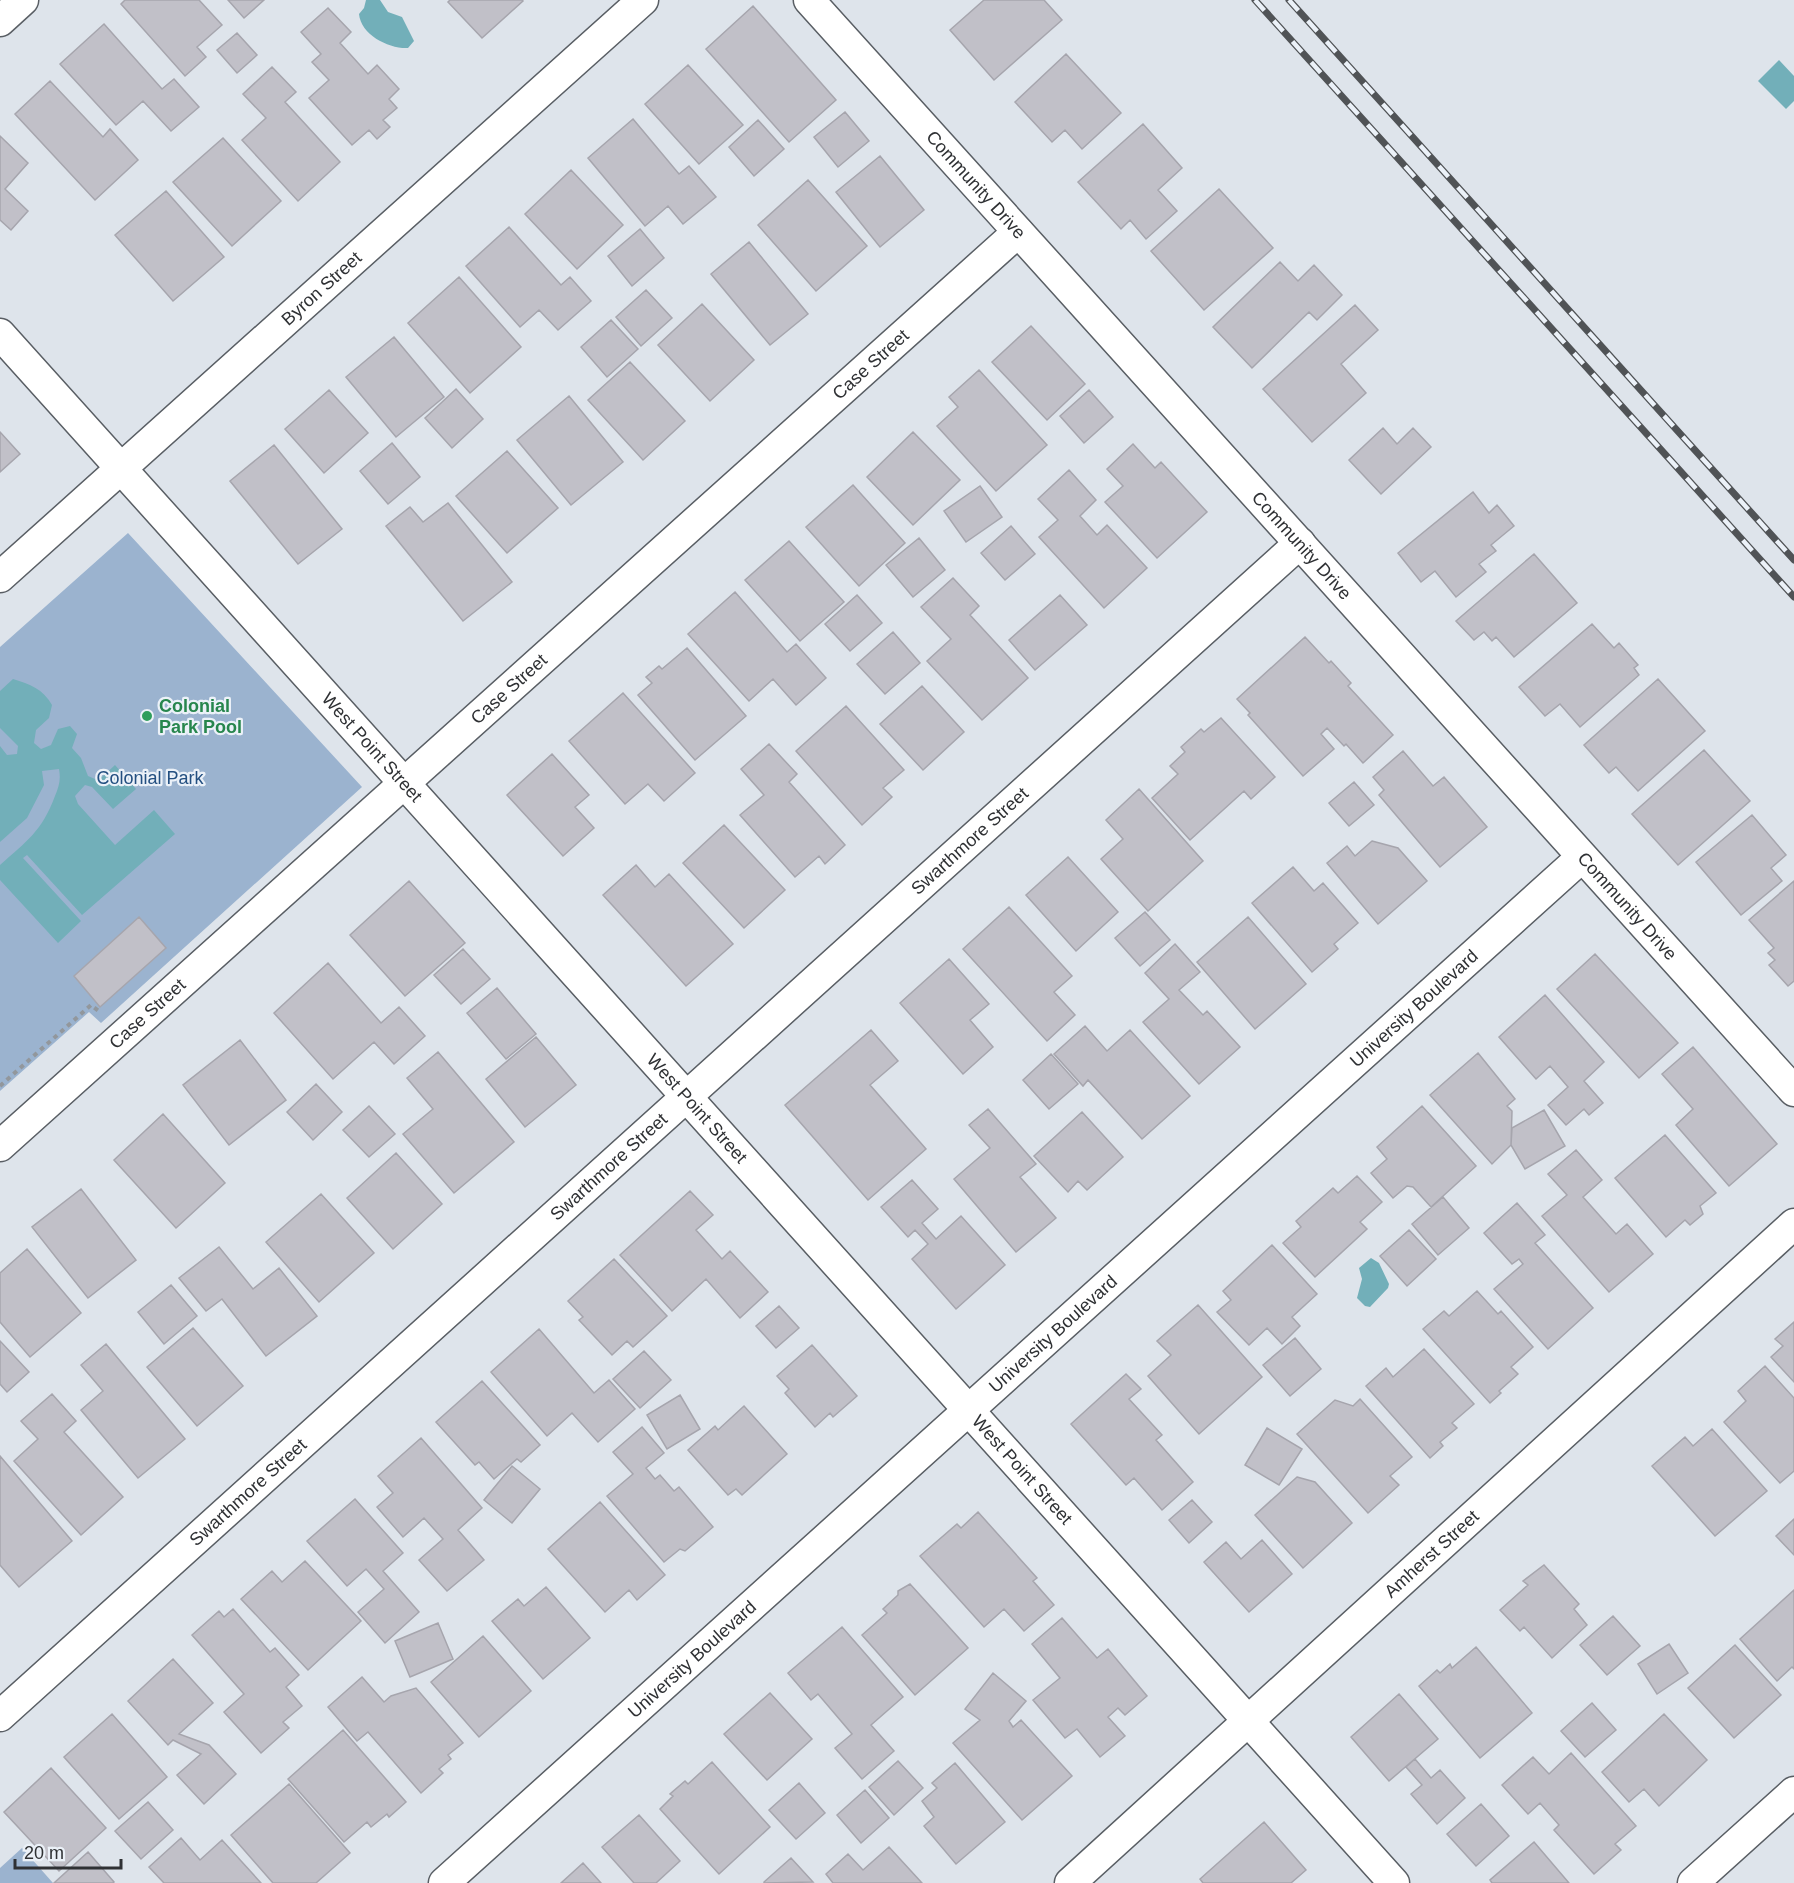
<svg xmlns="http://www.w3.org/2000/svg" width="1794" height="1883" viewBox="0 0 1794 1883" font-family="Arial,sans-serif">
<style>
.green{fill:#9bb3cf}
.water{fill:#72afb9}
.building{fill:#c1c0c8;stroke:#a6a5ad;stroke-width:1.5}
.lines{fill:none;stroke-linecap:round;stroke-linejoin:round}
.street-casing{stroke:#595e64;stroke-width:33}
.path{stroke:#92979c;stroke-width:4;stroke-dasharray:4.5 4.5;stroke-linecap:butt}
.street{stroke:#fff;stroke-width:30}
.rail-casing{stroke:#505356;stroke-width:7}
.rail{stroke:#ebf1f8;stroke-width:4.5;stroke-dasharray:14;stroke-linecap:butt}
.leisure-dot{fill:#2e9e5b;stroke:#ebf1f8;stroke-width:2}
.labels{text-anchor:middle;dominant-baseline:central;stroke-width:4.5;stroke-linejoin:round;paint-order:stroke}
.street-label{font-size:18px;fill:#2f3134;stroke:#ebf1f8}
.leisure-label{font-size:18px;font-weight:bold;fill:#27864d;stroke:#ebf1f8;text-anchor:start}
.park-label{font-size:18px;fill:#234f80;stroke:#ebf1f8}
</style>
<rect width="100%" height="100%" fill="#dee4eb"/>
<path class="green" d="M128 533 362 787 101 1023 89 1012 0 1091V647Z
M22 1848 53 1883H0V1868Z"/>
<path class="water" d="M366 0H380L388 12 402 17 414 41 408 48C389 49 361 35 359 14L364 8Z
M1779 60 1794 76V101L1786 109 1758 81Z
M13 679C30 684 43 689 52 705L49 718 36 730 34 743 41 749 51 745 58 729 70 726 77 734 72 748 81 758 88 776 95 779 102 777 115 765 136 789 113 809 92 787 85 785 75 796 78 804 115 845 154 810 175 834 82 915 27 855 23 858 81 921 58 943 0 880V865C27 841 42 831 55 796 59 786 61 780 59 769L42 771 44 785 27 818 0 842V746L7 755 17 754 18 746 0 728V691Z
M1371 1258 1379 1263 1389 1284 1388 1288 1370 1307 1365 1306 1357 1298 1362 1279 1359 1268Z"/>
<path class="building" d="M125 0H199L222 25 197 47 206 57 185 76 121 4Z
M228 0H264L244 18Z
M450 0H522L523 1 482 38 448 2Z
M984 0H1044L1062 20 994 80 950 30Z
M753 6 836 100 789 142 706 49Z
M328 8 351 32 340 43 368 74 377 65 399 89 389 99 397 108 383 120 390 127 377 139 369 130 352 145 309 98 329 80 312 62 321 54 301 32Z
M104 24 162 89 174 79 199 107 171 131 143 101 116 125 60 64Z
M237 33 257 55 237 73 217 50Z
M1066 54 1121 113 1082 149 1065 130 1052 142 1015 102Z
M688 65 743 125 699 164 645 104Z
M272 67 296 92 285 102 340 162 298 201 242 140 266 118 243 94Z
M50 81 103 137 110 129 138 160 95 200 15 114Z
M845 112 869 141 838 167 814 137Z
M633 119 679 174 689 166 716 197 683 224 668 206 645 226 588 158Z
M758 120 784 149 754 176 729 147Z
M1143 124 1182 168 1158 190 1177 211 1146 239 1130 220 1121 229 1078 182Z
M0 136 28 163 5 189 28 211 11 230 0 220Z
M223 138 281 201 232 246 173 182Z
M880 156 924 210 880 247 836 192Z
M571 170 623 225 577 269 525 214Z
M808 180 867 246 816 291 758 225Z
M1219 189 1273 248 1204 310 1151 251Z
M166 191 224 257 173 301 115 235Z
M509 227 561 285 570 277 591 301 558 330 539 310 520 327 466 266Z
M640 229 664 258 632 286 608 256Z
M749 242 808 314 770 345 711 274Z
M1280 262 1298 281 1314 265 1342 295 1317 320 1309 312 1252 368 1213 327Z
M459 277 521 347 470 393 408 323Z
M646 290 672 318 641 346 616 317Z
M702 304 754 360 710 401 658 345Z
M1355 305 1378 330 1341 364 1366 393 1312 442 1263 389Z
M611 320 638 349 607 377 581 347Z
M1031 326 1085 384 1047 420 992 362Z
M394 337 444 397 396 437 346 377Z
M630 362 685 421 643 460 588 400Z
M979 370 1047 445 996 491 937 426 958 407 949 397Z
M456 389 483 419 452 448 425 418Z
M329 390 368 433 324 473 285 429Z
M1089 390 1113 417 1084 443 1060 416Z
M569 396 623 462 571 505 517 440Z
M1383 428 1397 444 1413 428 1431 447 1381 494 1349 460Z
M0 432 20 454 0 472Z
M913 432 960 480 913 525 867 477Z
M392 443 420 477 388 504 360 471Z
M1133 444 1155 468 1161 462 1207 512 1157 558 1105 502 1123 486 1107 469Z
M274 445 342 529 298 564 230 481Z
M507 451 558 508 507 553 456 496Z
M1069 470 1096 500 1080 516 1097 535 1107 525 1147 568 1104 608 1039 537 1058 520 1038 499Z
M853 485 905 543 859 586 806 527Z
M980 486 1002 517 966 542 944 511Z
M1473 492 1489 513 1497 505 1514 526 1491 545 1496 551 1479 564 1486 572 1456 597 1435 571 1421 582 1398 553Z
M448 503 512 582 463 621 386 526 410 507 423 522Z
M1011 526 1035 554 1005 580 981 553Z
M919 538 945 570 913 597 886 565Z
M789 541 844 602 800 641 745 580Z
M1534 554 1577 603 1514 657 1496 637 1492 641 1484 632 1474 640 1456 621Z
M953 578 979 606 970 615 1028 678 982 720 927 661 951 639 921 607Z
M735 592 787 652 796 644 826 678 796 705 773 679 749 701 688 634Z
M857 595 882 623 850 651 825 624Z
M1060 595 1087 625 1035 670 1009 640Z
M1592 624 1614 648 1619 643 1638 665 1634 668 1639 675 1580 727 1560 704 1545 716 1519 687Z
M893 632 920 663 885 694 857 664Z
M1305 637 1329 663 1331 661 1351 683 1348 686 1393 735 1363 763 1346 744 1344 746 1327 728 1321 734 1334 749 1303 776 1248 715 1250 713 1237 699Z
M687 648 746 716 695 760 638 695 652 683 646 677 659 666 662 669Z
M1658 679 1705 731 1638 791 1616 767 1609 773 1584 745Z
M922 686 964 732 923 770 880 724Z
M623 693 695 773 664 801 648 784 625 804 569 741Z
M846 706 904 770 883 788 892 797 862 825 796 751Z
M1221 718 1275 777 1251 799 1244 791 1190 840 1152 798 1178 774 1170 766 1185 752 1181 747 1201 729 1204 732Z
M769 744 797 774 789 782 845 845 825 864 819 856 795 877 740 815 764 795 741 769Z
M1704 750 1750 801 1678 865 1632 814Z
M1403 751 1433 786 1444 777 1487 827 1440 867 1379 795 1384 790 1373 777Z
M552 754 589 795 575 807 594 828 563 856 507 795Z
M1354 782 1374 805 1349 826 1329 803Z
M1139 789 1203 861 1148 911 1101 859 1123 839 1106 820Z
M1752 815 1786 855 1771 868 1782 881 1741 915 1696 862Z
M724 825 785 890 744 928 683 863Z
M1372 841 1398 848 1427 881 1378 924 1327 863 1347 846 1355 856Z
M1068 857 1118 912 1076 951 1026 895Z
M636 865 655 887 669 874 733 944 686 986 603 895Z
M1293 867 1314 891 1323 883 1358 923 1334 944 1338 949 1312 972 1252 903Z
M409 881 465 943 405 996 350 935Z
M1794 881V981L1788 986 1769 965 1775 960 1768 953 1774 948 1749 920Z
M1009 907 1072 976 1054 992 1075 1015 1047 1041 963 949Z
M1145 912 1170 940 1140 966 1115 938Z
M139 917 166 948 100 1007 74 976Z
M1248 917 1306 984 1255 1029 1197 962Z
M1175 944 1200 972 1179 990 1203 1015 1207 1011 1240 1047 1199 1084 1143 1022 1169 999 1145 973Z
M463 949 490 979 461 1004 434 975Z
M1595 954 1678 1043 1639 1078 1557 989Z
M949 959 989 1004 970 1020 993 1047 963 1074 900 1003Z
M328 963 381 1023 399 1007 425 1036 394 1064 374 1042 333 1079 274 1013Z
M497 988 536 1034 506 1059 467 1013Z
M1545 995 1604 1062 1584 1081 1603 1103 1589 1115 1584 1109 1566 1125 1548 1105 1568 1087 1550 1066 1536 1079 1499 1037Z
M1085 1026 1107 1051 1130 1030 1190 1096 1142 1139 1088 1080 1083 1086 1054 1054Z
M871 1030 898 1061 870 1085 926 1149 868 1200 785 1105Z
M536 1037 576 1085 525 1127 486 1079Z
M240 1040 286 1100 229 1145 183 1085Z
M1693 1047 1777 1144 1729 1186 1676 1125 1693 1109 1662 1074Z
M438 1052 514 1142 454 1193 403 1134 433 1109 407 1078Z
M1478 1053 1515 1099 1507 1106 1512 1111 1511 1145 1492 1164 1430 1095Z
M1051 1054 1078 1084 1049 1109 1023 1080Z
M316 1084 342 1112 313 1140 287 1112Z
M369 1106 395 1134 369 1157 343 1130Z
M1422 1106 1476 1166 1431 1207 1413 1187 1407 1186 1393 1198 1371 1173 1387 1159 1377 1147Z
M988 1109 1036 1164 1020 1177 1056 1218 1016 1252 954 1179 990 1148 969 1125Z
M1544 1110 1565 1146 1525 1169 1511 1145 1512 1128Z
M1082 1112 1123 1157 1087 1190 1078 1181 1068 1192 1034 1156Z
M163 1114 225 1183 176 1228 114 1160Z
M1665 1135 1716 1193 1700 1206 1703 1214 1690 1225 1685 1220 1666 1237 1615 1178Z
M1576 1150 1602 1180 1583 1197 1616 1234 1627 1224 1653 1254 1609 1292 1542 1216 1567 1195 1548 1174Z
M396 1153 442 1204 393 1249 347 1198Z
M1357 1176 1382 1202 1360 1222 1367 1229 1315 1277 1283 1243 1301 1227 1296 1221 1333 1188 1338 1193Z
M912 1180 938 1209 922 1223 936 1239 961 1216 1005 1265 956 1309 912 1259 928 1244 915 1230 908 1237 881 1207Z
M81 1189 136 1260 88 1298 32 1227Z
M690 1191 713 1215 696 1230 722 1259 730 1251 768 1292 740 1318 706 1279 672 1311 620 1255Z
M321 1194 374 1253 319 1302 266 1242Z
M1443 1197 1469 1228 1438 1255 1412 1224Z
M1517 1203 1545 1235 1535 1243 1593 1308 1548 1349 1494 1289 1523 1264 1519 1259 1512 1264 1484 1233Z
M1409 1230 1436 1259 1407 1286 1380 1256Z
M1272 1245 1317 1294 1292 1317 1300 1326 1282 1344 1267 1328 1249 1345 1217 1312 1231 1300 1223 1291Z
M219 1247 253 1289 279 1268 317 1316 266 1356 222 1299 206 1311 179 1278Z
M27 1249 81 1313 30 1357 0 1322V1273Z
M614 1259 667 1316 633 1347 627 1341 612 1355 579 1320 583 1317 568 1301Z
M171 1285 197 1316 164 1344 138 1312Z
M1477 1291 1498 1314 1501 1311 1533 1347 1511 1367 1518 1374 1499 1391 1501 1393 1490 1403 1423 1329 1444 1311 1449 1316Z
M1198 1305 1262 1377 1199 1434 1148 1376 1171 1355 1157 1341Z
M779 1306 799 1328 776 1348 756 1326Z
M1794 1322V1382L1771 1357 1783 1346 1775 1339Z
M193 1328 243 1386 197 1426 147 1367Z
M539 1329 594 1393 609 1380 635 1409 598 1442 572 1413 547 1436 491 1372Z
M1295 1338 1321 1369 1290 1396 1263 1365Z
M0 1341 29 1372 7 1392 0 1384Z
M106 1344 185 1439 138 1478 81 1410 103 1391 81 1365Z
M812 1345 857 1396 833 1417 830 1413 815 1427 785 1393 789 1389 777 1376Z
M1424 1349 1474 1404 1452 1423 1457 1428 1440 1442 1443 1446 1430 1458 1366 1386 1386 1368 1393 1377Z
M644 1351 671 1380 640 1408 613 1379Z
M1765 1366 1794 1398V1471L1780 1483 1724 1422 1746 1401 1738 1391Z
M1126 1374 1141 1389 1129 1399 1162 1435 1156 1440 1193 1482 1162 1510 1134 1478 1126 1485 1071 1424Z
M482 1381 540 1445 521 1462 517 1459 494 1479 479 1462 475 1465 436 1422Z
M52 1394 76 1421 64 1432 123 1497 81 1535 14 1461 38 1439 21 1421Z
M680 1395 700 1429 667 1449 647 1415Z
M1360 1399 1412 1457 1390 1476 1399 1485 1368 1513 1297 1434 1335 1400 1353 1406Z
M744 1406 787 1454 742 1495 736 1489 728 1495 688 1450 715 1426 718 1430Z
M642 1427 664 1453 646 1468 655 1479 660 1475 674 1491 679 1487 713 1527 685 1551 680 1549 664 1562 607 1496 633 1474 613 1452Z
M1267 1428 1302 1449 1279 1485 1245 1465Z
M1712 1429 1767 1491 1715 1536 1652 1466 1685 1437 1693 1446Z
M421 1438 482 1508 458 1530 484 1560 447 1591 419 1560 443 1539 424 1518 403 1537 377 1507 393 1493 378 1476Z
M0 1456 72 1541 19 1587 0 1565Z
M512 1466 540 1489 512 1523 484 1500Z
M1297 1477 1315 1482 1352 1523 1303 1568 1255 1515Z
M355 1499 403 1553 383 1571 419 1612 385 1643 358 1612 384 1589 366 1569 347 1586 307 1541Z
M1192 1500 1212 1522 1189 1543 1169 1520Z
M600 1502 665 1575 637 1600 629 1590 605 1612 548 1549Z
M978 1512 1037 1578 1033 1581 1054 1605 1024 1631 1004 1609 984 1627 920 1556 957 1524 961 1528Z
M1794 1519V1555L1776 1536Z
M1262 1540 1292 1574 1249 1612 1204 1562 1226 1542 1241 1559Z
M305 1561 361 1621 308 1670 241 1599 272 1571 282 1582Z
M1544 1565 1579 1604 1574 1609 1587 1625 1552 1658 1524 1627 1520 1631 1500 1610 1528 1585 1523 1581Z
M910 1584 968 1648 915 1695 862 1635 887 1613 883 1609 898 1595V1591Z
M546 1587 590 1638 543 1679 492 1621 518 1599 524 1606Z
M1794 1590V1669L1792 1667 1777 1681 1740 1639Z
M233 1609 270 1652 275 1648 299 1675 286 1687 302 1706 283 1722 289 1728 261 1753 224 1712 244 1694 192 1635 219 1611 224 1617Z
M1613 1616 1640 1646 1607 1675 1580 1645Z
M1062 1618 1097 1658 1108 1649 1147 1696 1125 1715 1118 1708 1108 1717 1125 1736 1100 1757 1077 1729 1065 1738 1033 1700 1060 1678 1032 1644Z
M438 1623 453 1659 410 1677 395 1641Z
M842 1627 903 1697 871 1725 894 1751 862 1779 835 1748 852 1734 818 1694 811 1700 788 1673Z
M483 1636 531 1691 479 1737 431 1682Z
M1669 1644 1688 1673 1657 1694 1638 1664Z
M1735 1645 1781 1695 1734 1738 1688 1688Z
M1476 1647 1532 1713 1480 1758 1419 1686 1437 1670 1440 1673 1450 1664 1452 1668Z
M173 1659 213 1703 179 1734 209 1745 236 1774 204 1804 177 1775 201 1754 173 1740 168 1745 128 1701Z
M993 1673 1026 1701 1009 1721 1013 1727 1021 1720 1072 1776 1022 1820 953 1743 980 1720 965 1709Z
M362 1677 384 1702 391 1696 416 1688 463 1743 448 1755 451 1759 439 1769 443 1773 421 1793 368 1732 357 1741 328 1707Z
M770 1693 812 1739 767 1780 724 1734Z
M1399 1694 1438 1739 1389 1781 1351 1737Z
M1592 1703 1616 1730 1585 1757 1561 1731Z
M112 1714 167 1777 119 1819 64 1757Z
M1664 1714 1707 1760 1659 1806 1644 1789 1629 1802 1602 1772Z
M343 1730 406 1802 389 1817 387 1814 371 1827 367 1822 344 1842 288 1779Z
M1571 1753 1636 1826 1615 1844 1621 1850 1594 1874 1554 1830 1559 1825 1540 1803 1528 1814 1502 1785 1533 1757 1549 1774Z
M1415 1759 1431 1778 1440 1770 1465 1798 1437 1824 1411 1794 1422 1785 1406 1767Z
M898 1761 923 1788 894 1815 869 1787Z
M712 1762 770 1827 719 1874 660 1809 673 1796 670 1794 685 1781 688 1784Z
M955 1763 1005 1822 956 1864 924 1826 934 1817 922 1801 937 1788 932 1783Z
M51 1768 106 1828 59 1871 4 1812Z
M799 1783 825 1813 796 1839 769 1810Z
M289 1784 350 1853 316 1883H273L231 1835Z
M865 1790 889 1818 861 1843 837 1815Z
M148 1802 173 1830 141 1859 115 1831Z
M1481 1804 1509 1836 1476 1866 1447 1834Z
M639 1815 680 1861 656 1883H634L602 1847Z
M1264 1822 1306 1870 1291 1883H1203L1200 1879Z
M181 1838 200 1860 222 1840 261 1883H164L149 1867Z
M1534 1842 1569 1883H1492L1490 1880Z
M889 1847 922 1883H833L826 1874 848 1854 863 1870Z
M88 1852 114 1882 113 1883H54Z
M791 1858 813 1882 764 1883V1882Z
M583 1863 601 1883H561Z"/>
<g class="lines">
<g class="street-casing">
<g id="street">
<path id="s1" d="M809 0 1794 1091"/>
<path d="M0 21 23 0"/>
<path id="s2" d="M0 334 1394 1883"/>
<path id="s3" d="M0 577 643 0"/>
<path id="s4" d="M0 1146 1018 232"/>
<path id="s5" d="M0 1716 1300 543"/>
<path id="s6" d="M444 1883 1582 857"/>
<path id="s7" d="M1070 1883 1794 1224"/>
<path d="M1693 1883 1794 1792"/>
</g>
</g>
<path class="path" d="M0 1086 91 1005 100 1012"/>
<use href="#street" class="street"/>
<g class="rail-casing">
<path id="rail" d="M1255 0 1794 597
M1289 0 1794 560"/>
</g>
<use href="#rail" class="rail"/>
</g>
<circle class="leisure-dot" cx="147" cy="716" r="6"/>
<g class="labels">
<g class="street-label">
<text stroke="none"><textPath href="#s1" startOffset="249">Community Drive</textPath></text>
<text stroke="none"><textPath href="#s3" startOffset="432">Byron Street</textPath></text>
<text stroke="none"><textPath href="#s4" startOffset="1170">Case Street</textPath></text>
<text stroke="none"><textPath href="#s1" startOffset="735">Community Drive</textPath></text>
<text stroke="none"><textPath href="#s4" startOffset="684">Case Street</textPath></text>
<text stroke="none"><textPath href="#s2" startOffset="556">West Point Street</textPath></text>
<text stroke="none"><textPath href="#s5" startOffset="1306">Swarthmore Street</textPath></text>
<text stroke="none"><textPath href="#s1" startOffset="1221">Community Drive</textPath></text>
<text stroke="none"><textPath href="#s6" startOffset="1306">University Boulevard</textPath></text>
<text stroke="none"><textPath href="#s4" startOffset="198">Case Street</textPath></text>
<text stroke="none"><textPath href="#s2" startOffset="1042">West Point Street</textPath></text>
<text stroke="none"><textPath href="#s5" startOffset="820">Swarthmore Street</textPath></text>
<text stroke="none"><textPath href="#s6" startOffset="820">University Boulevard</textPath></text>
<text stroke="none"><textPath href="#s2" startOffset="1528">West Point Street</textPath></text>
<text stroke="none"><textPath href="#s5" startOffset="334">Swarthmore Street</textPath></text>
<text stroke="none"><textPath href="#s7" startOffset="489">Amherst Street</textPath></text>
<text stroke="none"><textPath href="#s6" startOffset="334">University Boulevard</textPath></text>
</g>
<g class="leisure-label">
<text x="159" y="706">Colonial<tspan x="159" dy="21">Park Pool</tspan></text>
</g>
<g class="park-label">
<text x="150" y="778">Colonial Park</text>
</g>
</g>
<path d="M15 1859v9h106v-9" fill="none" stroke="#2f3134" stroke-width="3"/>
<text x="24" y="1859" font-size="18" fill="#2f3134" stroke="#ebf1f8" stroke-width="4.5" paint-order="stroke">20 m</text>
</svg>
